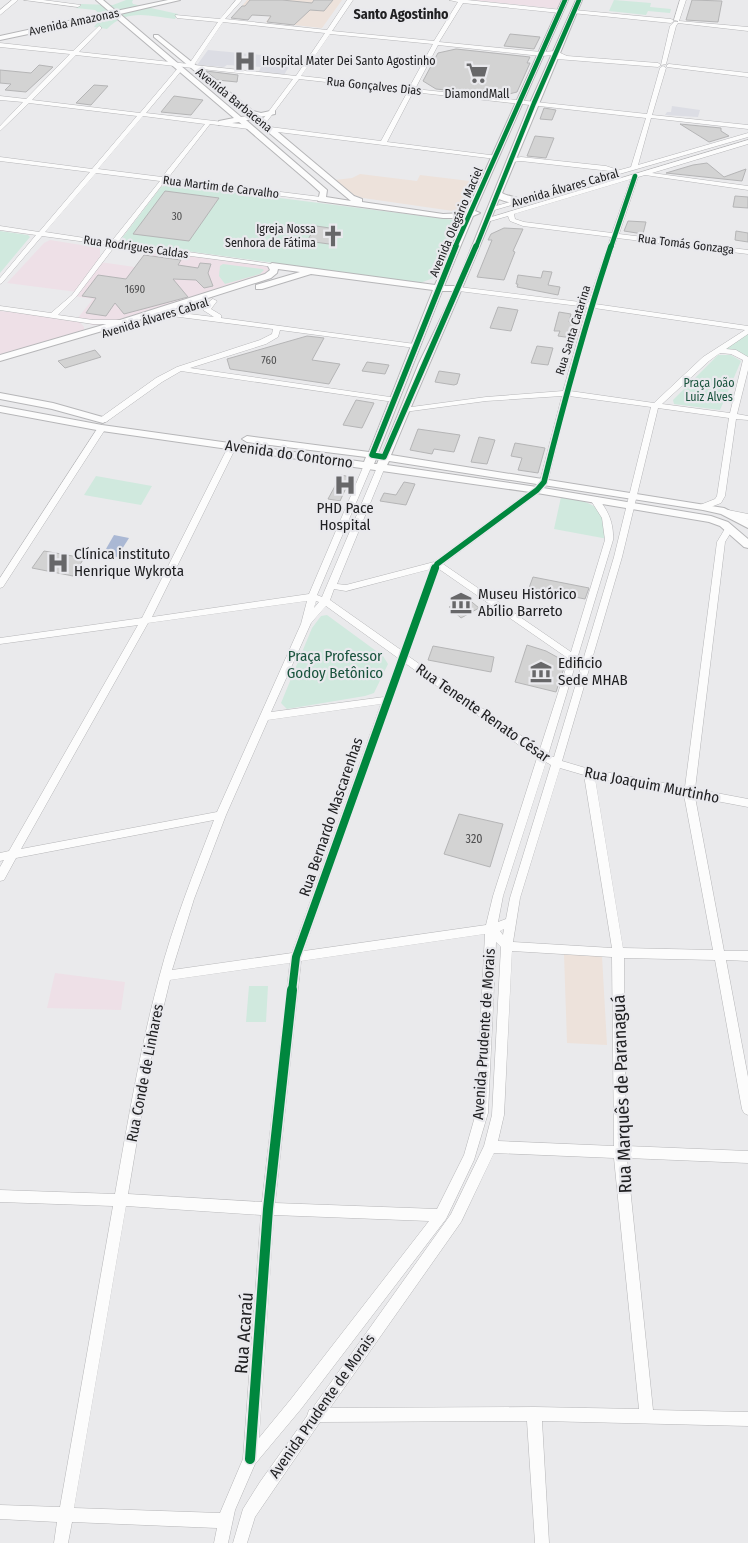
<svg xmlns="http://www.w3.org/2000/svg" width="748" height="1543" viewBox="0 0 748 1543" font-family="'Fira Sans Condensed',sans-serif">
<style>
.commercial{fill:#eee0e7}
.built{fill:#dcdde4}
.education{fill:#ede2db}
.green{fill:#d0e9de}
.water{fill:#aab8d4}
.building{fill:#d3d3d3;stroke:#b5b5b6}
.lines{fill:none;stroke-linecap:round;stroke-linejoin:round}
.minor-casing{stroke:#b6b6b8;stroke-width:1}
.major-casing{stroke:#b6b6b8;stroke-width:2}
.minor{fill:#fcfcfc;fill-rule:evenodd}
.major{fill:#fcfcfc;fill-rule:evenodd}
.cycleway-far3-casing{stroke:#e9e9ed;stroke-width:6}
.cycleway-far2-casing{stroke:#e9e9ed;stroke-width:8}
.cycleway-far1-casing{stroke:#e9e9ed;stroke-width:11}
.cycleway-casing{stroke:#e9e9ed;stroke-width:13}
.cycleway-far3{stroke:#00873e;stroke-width:4.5}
.cycleway-far2{stroke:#00873e;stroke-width:5.5}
.cycleway-far1{stroke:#00873e;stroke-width:8}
.cycleway{stroke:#00873e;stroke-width:10}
.labels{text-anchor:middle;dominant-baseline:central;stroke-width:4.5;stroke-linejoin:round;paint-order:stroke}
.far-number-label{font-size:11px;fill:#4e4e4f}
.far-street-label{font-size:12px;fill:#202022;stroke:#e9e9ed}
.far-poi-label{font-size:12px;fill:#202022;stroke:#e9e9ed;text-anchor:start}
.far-park-label{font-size:12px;fill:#19533d;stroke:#e9e9ed}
.number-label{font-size:12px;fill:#4e4e4f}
.far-neighbourhood-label{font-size:14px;font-weight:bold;fill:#202022;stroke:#e9e9ed}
.street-label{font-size:15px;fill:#202022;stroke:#e9e9ed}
.poi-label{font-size:15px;fill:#202022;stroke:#e9e9ed;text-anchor:start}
.park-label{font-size:15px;fill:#19533d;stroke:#e9e9ed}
.near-street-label{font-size:18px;fill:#202022;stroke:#e9e9ed}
</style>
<rect width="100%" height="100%" fill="#eaeaec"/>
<path class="commercial" d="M472 0H562L559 9Z
M50 240 100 248V262L135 267 147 250 272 266V274L123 322 92 325 78 320 84 327V334L0 358V311L77 319 93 299 74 296 77 292 7 283 44 243Z
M55 973 125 982 121 1010 47 1008Z"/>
<path class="built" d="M208 50 294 58 284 75 258 73 261 67 227 65 224 67 197 65Z
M672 106 700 110 698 117 665 115 667 112H671Z"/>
<path class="education" d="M247 0H342L322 28 266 22 270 16 255 15 258 7 242 6Z
M360 174 417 181 420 175 478 182 466 207 453 211 363 198 354 195 335 180 352 178Z
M564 954 602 956 607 1045 567 1043Z"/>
<path class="green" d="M126 0H133L132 2 133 4 178 14 175 19C149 16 127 8 107 29L94 27 102 16 95 10 76 8 81 4 113 5Z
M614 0 651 3 650 7 671 9 670 13 648 11 646 15 609 11Z
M169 184 454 220 460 222 436 277 420 283 121 242 122 238 161 187Z
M0 231 28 235 30 237 0 273Z
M223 264 262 269 264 270 260 274 225 284 219 276 220 266Z
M748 332V357L719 351Z
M718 355H731L741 361 720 410 674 404 673 400Z
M96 476 152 486 141 505 84 495Z
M561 497C594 502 603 505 608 539L554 529Z
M327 615 383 656 388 664 374 693 365 696 287 709 281 703 312 628 321 616Z
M249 986H268L266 1022H246Z"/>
<path class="water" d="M114 535 129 538 117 557 103 554Z"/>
<path class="building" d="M250 0H282L312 3 314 0H333L324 11 310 10 294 25 267 22 271 16 252 15 248 20 231 18 242 6H245Z
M692 0 722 1 718 22 686 20Z
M510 34 540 37 534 49 504 46Z
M456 49 530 57 527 63H530L517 92 501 96 436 89 423 81 438 53Z
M39 65 53 67 26 92 5 90 11 84 0 83V70L31 73Z
M206 71 238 75 237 82 217 80Z
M94 85 108 86 91 105 76 103Z
M174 96 203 100 191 115 161 112Z
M544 108 556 110 552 120 540 119Z
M680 124 721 128V131L729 136 709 142Z
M535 136 554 138 546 158 527 156Z
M707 163 724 177 746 169 742 181 666 173 693 165Z
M165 191 219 198 189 241 133 234Z
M735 196 748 197V208L733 207Z
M628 221 646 222 643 234 624 231Z
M316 226 337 229 329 244 307 241Z
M504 228 523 229 513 251 515 252 504 280 477 277 492 240H488L491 234Z
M736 231 748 233V242L735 240Z
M144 255 181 260 178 265 198 268 200 263 211 264 208 273 213 286 204 288 196 280 173 279 188 297 124 314 115 303 106 316 86 313 96 298 82 296 98 275 126 279Z
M543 271 552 272 548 285 560 287 558 295 517 287 518 284H516L518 275 541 278Z
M498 307 518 310 511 331 490 328Z
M559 312 571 314 569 322 576 323 572 338 558 336 560 331H554Z
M307 336 324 338 312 360 340 364 329 384 230 369 227 359Z
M537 346 553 348 548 365 531 363Z
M95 350 101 357 65 368 58 361Z
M367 362 389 365 385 374 362 371Z
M439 371 460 374 457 384 454 385 435 382Z
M356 400 374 403 362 428 343 425Z
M418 429 460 435 454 452 434 449 432 454 410 450Z
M479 437 495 440 487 464 471 462Z
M515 443 545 448 538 473 518 470 522 458 511 456Z
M341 475 351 477 340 501 328 499Z
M404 482 415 484 406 505 380 501 384 493 396 495Z
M44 551 84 558 73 576 32 568Z
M533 577 589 588 585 599 529 588Z
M467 598 479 608 461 618 449 607Z
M527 645 546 651 566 662 556 692 515 682Z
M433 646 494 657 491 672 428 660Z
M459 814 503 824 490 867 444 854Z"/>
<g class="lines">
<g class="minor-casing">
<path id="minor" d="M12 0H18L0 15V10Z
M24 0H43L81 5 78 7Z
M236 0H242L225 19 327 30 347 0H353L332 31 434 41 458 2 449 0H467L562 10 560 13 463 3 439 42 541 52 556 51 567 56 658 63 661 65 658 67 557 59 554 57 557 55H555L541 56 438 45 415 89 647 114 660 68 663 66 666 68 652 115 748 125V129L651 118 638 165 748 133V137L491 211 488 209 489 208 607 174 610 171 521 161 512 162 509 160 510 159 521 157 606 166 615 169 616 171 631 167 646 118 413 92 387 142 498 156V158L496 159 270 131 267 129 270 127 381 141 408 91 299 79 265 124 263 125 260 123 293 79 76 55 32 100 140 113 178 68H182V70L146 113 249 125 252 127 249 129 210 124 168 178 321 197 324 199 321 201 165 181 118 242 272 264 274 265V267L115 246 76 297 58 315 93 320H122L126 322 125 324H93L0 310V306L51 313 72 295 109 245 42 236 2 283 0 284V278L36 235 0 230V226L39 232 90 172 0 161V157L92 169 137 116 29 103 0 131V126L23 102 0 100V96L26 99 70 54 0 47V43L73 51 99 26 101 27V29L79 52 189 64 218 22 177 18 175 15 220 19ZM223 22 325 33 296 76 194 65ZM330 34 433 44 409 88 301 76ZM143 116 205 124 162 177 98 169ZM96 173 160 181 111 242 45 232Z
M680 0H686L679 21 748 27V31L678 23 676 26 666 64 661 65 670 26 674 22H678V21L674 20Z
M574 10 671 19 674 21 671 23 572 13Z
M669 64 748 73V77L667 67V65Z
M748 140V144L652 173 748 186V190L645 175 638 177 619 234 748 250V254L617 238 595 304 748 326V334L726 349 736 350 748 357V370L737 414 748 416V420L736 419 725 496 721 503 703 510 699 507 700 505 715 499 717 496 729 418 658 408 622 557 562 761 589 769 685 787 717 542 726 527H732L733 529 725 542 695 789 748 799V807L695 797 724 951H748V961L726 960 748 1077V1115L744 1113 742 1109 715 960 624 958 626 1146 748 1151V1163L627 1158 653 1410 748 1412V1426L542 1421 549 1543H535L527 1421 320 1422 255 1517 247 1543H233L243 1509 260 1482 307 1416 309 1410 312 1409 451 1214 484 1146 492 1115 501 947 496 942 488 1113 474 1160 446 1219 301 1409 255 1464 235 1510 228 1543H214L217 1528 72 1522 68 1543H54L57 1522 0 1519V1505L60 1507 113 1206 0 1202V1190L115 1194C128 1121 140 1049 159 978 173 924 194 872 214 820L16 858 4 880 0 881V867L4 860 0 861V853L9 851 138 625 0 644V638L142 618 229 445 233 443 237 445 152 617 309 594 364 465 368 463 372 465 317 595 322 597 378 465H384L385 467 337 584 346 585 434 562 534 488 540 481 562 396 486 401 404 412 400 410 404 408 486 397 563 391 587 307 459 291 456 289 459 287 588 303 611 237 523 226 510 221 508 216 487 222 484 220 485 219ZM631 179 612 233 524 222 515 219 514 214ZM594 308 745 330 703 357 654 403 570 391ZM720 353 731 354 743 360 730 413 662 404 709 361ZM569 396 651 407 614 557 554 757 548 755 613 540C614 523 608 510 597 497H591L590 499 602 518 605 540 571 652 443 564 540 492 547 484ZM431 569 401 650 330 600 334 589 346 591ZM439 569 569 659 540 749 408 656ZM307 601 301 624 217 812 21 849 148 623ZM316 601 319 602 314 608ZM326 606 398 658 384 697 271 712 311 623ZM405 663 537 758 493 896 486 925 304 951ZM381 704 292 953 172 970 194 899 226 815 268 720ZM546 762 551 765 510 898 506 919 498 922 503 896ZM560 768 584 775 612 948 513 942 520 898ZM595 778 684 795 713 950 623 948ZM504 929 503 935 500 931ZM485 934 476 1113 464 1155 437 1209 275 1203 301 961ZM512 951 612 957 614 1146 498 1141 504 1115ZM290 963 262 1202 128 1194 150 1063 170 980ZM494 1153 614 1158 639 1409 534 1407 330 1408 461 1222ZM126 1206 261 1215 243 1459 220 1513 74 1508ZM274 1215 429 1221 291 1399 259 1438Z
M213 299 217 301 211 309 221 315V318L415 344 419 346 415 348 280 330 278 337 266 344 190 368 397 398 398 400 394 402 181 371 162 382 106 422H100V418L156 378 177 367 260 340 272 334 273 329 156 314 152 312 156 310 214 317 203 310 211 300Z
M99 426H105L106 428 3 587 0 588V578Z
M728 510 748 514V520L725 515V511Z"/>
</g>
<g class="major-casing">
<path id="major" d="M96 0H103L116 11 168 0H180L120 14 241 117 249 116V120H246L327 190 326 197 351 201 154 37V35H158L253 111 261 113 275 110V114L260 117 354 196 362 199V202L443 214 466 213 562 0H568L475 211 480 213 473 216 444 286H456L530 103 576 0H582L502 193C509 197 519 197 525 201 518 206 507 202 499 199 465 285 426 369 391 455L724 508 748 520V528L721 514 703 510 389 461 387 465 537 487 711 516 728 522 748 539V548L744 547 720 526 709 522 537 493 102 431 0 412V406L102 425 364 462 366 457 247 442 242 439 247 436 369 452 433 290 311 274 262 289H256V285L300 272 278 269 277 273 271 278 126 324 0 361V355L120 320 265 274 270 270 268 266 272 263 435 285 464 218H443L318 201 320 192 310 183 239 122 219 125V121L234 118 114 16 0 40V36L110 12ZM442 291H454L419 363 382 454 378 453ZM376 459H379L377 464H374Z
M0 393 53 403 106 418 108 420 103 423 52 409 0 399Z"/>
</g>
<use href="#minor" class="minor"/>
<use href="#major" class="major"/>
<g class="cycleway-far3-casing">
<path id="cycleway-far3" d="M455 247 565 0
M476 247 534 103 579 0
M611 247 635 176"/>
</g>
<g class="cycleway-far2-casing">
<path id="cycleway-far2" d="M456 246 372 455 384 457 476 246
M435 569 437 564 537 490 544 482C564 402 585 324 611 246"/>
</g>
<g class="cycleway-far1-casing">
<path id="cycleway-far1" d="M292 991 296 957 435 568"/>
</g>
<g class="cycleway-casing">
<path id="cycleway" d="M250 1459 268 1209 292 990"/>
</g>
<use href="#cycleway-far3" class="cycleway-far3"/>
<use href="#cycleway-far2" class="cycleway-far2"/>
<use href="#cycleway-far1" class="cycleway-far1"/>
<use href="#cycleway" class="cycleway"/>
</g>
<defs>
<g id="hospital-bare" transform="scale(1.725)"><path d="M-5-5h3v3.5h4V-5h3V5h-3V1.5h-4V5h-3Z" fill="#676769" stroke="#e9e9ed" stroke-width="2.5" paint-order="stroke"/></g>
<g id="supermarket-bare" transform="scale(1.725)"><path d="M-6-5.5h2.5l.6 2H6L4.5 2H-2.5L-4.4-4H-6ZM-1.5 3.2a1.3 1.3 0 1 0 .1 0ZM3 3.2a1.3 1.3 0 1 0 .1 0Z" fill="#676769" stroke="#e9e9ed" stroke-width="2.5" paint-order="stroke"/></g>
<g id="church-bare" transform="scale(1.725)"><path d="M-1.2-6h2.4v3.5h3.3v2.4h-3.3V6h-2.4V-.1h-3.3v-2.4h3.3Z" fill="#676769" stroke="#e9e9ed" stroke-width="2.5" paint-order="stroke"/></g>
<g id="museum-bare" transform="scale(1.725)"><path d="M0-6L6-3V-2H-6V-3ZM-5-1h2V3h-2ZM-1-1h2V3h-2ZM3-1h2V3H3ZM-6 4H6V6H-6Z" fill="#676769" stroke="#e9e9ed" stroke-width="2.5" paint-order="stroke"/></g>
</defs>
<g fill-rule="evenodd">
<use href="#hospital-bare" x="245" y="61"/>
<use href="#supermarket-bare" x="477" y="73"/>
<use href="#church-bare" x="333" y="236"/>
<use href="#hospital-bare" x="345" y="485"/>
<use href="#hospital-bare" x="58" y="563"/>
<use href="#museum-bare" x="461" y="603"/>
<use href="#museum-bare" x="541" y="672"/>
</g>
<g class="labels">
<g class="far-number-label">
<text x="177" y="216">30</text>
<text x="135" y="289">1690</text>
<text x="269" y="360">760</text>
</g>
<g class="far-street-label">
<text transform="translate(74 22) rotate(-12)">Avenida Amazonas</text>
<text transform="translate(374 86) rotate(6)">Rua Gonçalves Dias</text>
<text transform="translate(234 100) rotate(39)">Avenida Barbacena</text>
<text transform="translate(221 187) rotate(7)">Rua Martim de Carvalho</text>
<text transform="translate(565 188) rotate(-16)">Avenida Álvares Cabral</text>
<text transform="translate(456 222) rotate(-67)">Avenida Olegário Maciel</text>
<text transform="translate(686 244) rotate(7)">Rua Tomás Gonzaga</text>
<text transform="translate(136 247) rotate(8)">Rua Rodrigues Caldas</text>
<text transform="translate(155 318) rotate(-17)">Avenida Álvares Cabral</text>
<text transform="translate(573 330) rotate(-73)">Rua Santa Catarina</text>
</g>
<g class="far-poi-label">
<text x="262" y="61">Hospital Mater Dei Santo Agostinho</text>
<text x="477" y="94" text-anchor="middle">DiamondMall</text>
<text x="316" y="229" text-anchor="end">Igreja Nossa<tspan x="316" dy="14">Senhora de Fátima</tspan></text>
</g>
<g class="far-park-label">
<text x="709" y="383">Praça João<tspan x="709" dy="14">Luiz Alves</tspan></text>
</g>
<g class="number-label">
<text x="474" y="839">320</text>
</g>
<g class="far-neighbourhood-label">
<text x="401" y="14">Santo Agostinho</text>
</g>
<g class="street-label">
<text transform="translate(289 454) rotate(8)">Avenida do Contorno</text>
<text transform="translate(483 713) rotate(35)">Rua Tenente Renato César</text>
<text transform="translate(652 785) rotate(11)">Rua Joaquim Murtinho</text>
<text transform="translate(331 817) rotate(-71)">Rua Bernardo Mascarenhas</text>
<text transform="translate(484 1034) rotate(-86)">Avenida Prudente de Morais</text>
<text transform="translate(145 1073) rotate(-79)">Rua Conde de Linhares</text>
<text transform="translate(322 1406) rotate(-55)">Avenida Prudente de Morais</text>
</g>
<g class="poi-label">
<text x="345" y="508" text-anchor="middle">PHD Pace<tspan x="345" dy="17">Hospital</tspan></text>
<text x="74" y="554">Clínica instituto<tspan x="74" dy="17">Henrique Wykrota</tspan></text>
<text x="478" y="594">Museu Histórico<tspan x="478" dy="17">Abílio Barreto</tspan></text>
<text x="558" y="663">Edificio<tspan x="558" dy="17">Sede MHAB</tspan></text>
</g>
<g class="park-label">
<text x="335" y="656">Praça Professor<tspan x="335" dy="17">Godoy Betônico</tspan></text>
</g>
<g class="near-street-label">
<text transform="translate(622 1094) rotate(-92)">Rua Marquês de Paranaguá</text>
<text transform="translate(244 1333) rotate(-86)">Rua Acaraú</text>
</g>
</g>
</svg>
